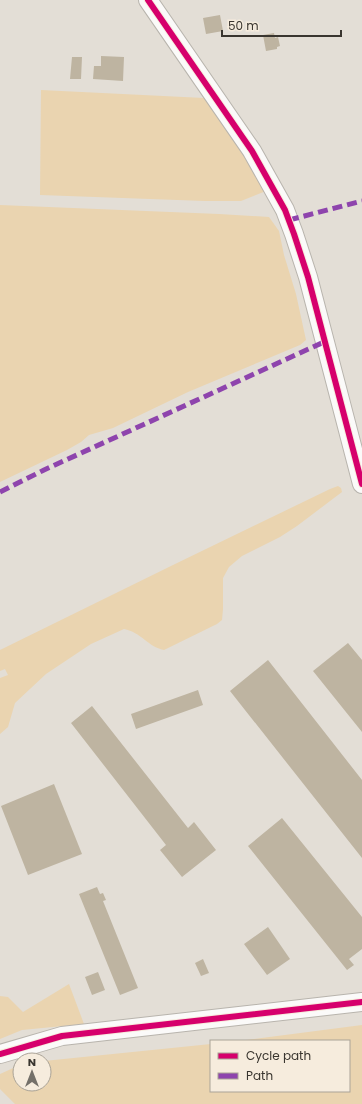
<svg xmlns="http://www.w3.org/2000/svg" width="362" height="1104" viewBox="0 0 362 1104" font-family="Poppins,sans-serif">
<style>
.green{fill:#ead4b0}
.building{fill:#beb4a1}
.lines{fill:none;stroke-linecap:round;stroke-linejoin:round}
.tertiary-casing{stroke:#b8b4ad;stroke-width:20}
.tertiary{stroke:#fbfaf9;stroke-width:18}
.quiet{stroke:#8e44ad;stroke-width:5;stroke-dasharray:10 5;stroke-linecap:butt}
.cycleway-casing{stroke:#f6ecdd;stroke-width:8}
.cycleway{stroke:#d6006c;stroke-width:6}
</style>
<rect width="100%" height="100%" fill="#e3ded6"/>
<path class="green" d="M41 90 204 98 250 160 266 191 241 201H205L40 195Z
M0 205 219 214 269 217 279 231 284 255 296 294 306 340 300 345 188 392 113 428 89 435 81 442 67 450 0 482Z
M338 486 341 488 342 492 297 526 280 537 242 556 229 567 223 578V609L222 620 217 624 164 650C148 647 141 632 124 629L91 644 46 674 15 703 8 727 0 734V678L8 675 5 669 0 671V650L173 565 330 489Z
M69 984 84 1024 22 1030 0 1039V996L8 997 23 1012Z
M362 1025V1104H15L0 1089V1074L20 1065V1084H44V1061L211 1044V1091H349V1041H238Z"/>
<path class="building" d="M220 15 223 31 206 34 203 18Z
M274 33 275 38 278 37 280 46 277 47V49L266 51 263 35Z
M101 56 124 57 123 81 93 79 94 66H101Z
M72 57H82L81 79H70Z
M348 643 362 660V732L313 671Z
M268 660 362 780V858L230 691Z
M198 690 203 705 136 729 131 714Z
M92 706 188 828 194 822 216 850 182 877 160 850 166 845 71 723Z
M54 784 82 854 28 875 1 806Z
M282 818 362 917V949L349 959 354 965 347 970 248 846Z
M97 887 100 894 103 893 106 900 103 901 138 988 120 995 79 894Z
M268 927 290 959 267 975 244 944Z
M203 959 209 973 201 976 195 963Z
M98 972 105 990 92 995 85 977Z"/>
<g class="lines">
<g class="tertiary-casing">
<path id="tertiary" d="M148 0 252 151 285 210 294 234 308 277 362 484
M0 1054 62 1036 362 1002"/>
</g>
<use href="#tertiary" class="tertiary"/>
<path class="quiet" d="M289 220 362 201
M0 492 44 470 324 342"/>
<g class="cycleway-casing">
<path id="cycleway" d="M148 0 252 151 285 210 294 234 308 277 362 484
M0 1054 62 1036 362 1002"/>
</g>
<use href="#cycleway" class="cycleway"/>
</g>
<rect x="210" y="1040" width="140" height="52" fill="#f6ecdd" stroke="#aaa397"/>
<rect x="218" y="1053" width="20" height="6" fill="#d6006c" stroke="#aaa397"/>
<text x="246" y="1060" font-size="12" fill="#39352f">Cycle path</text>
<rect x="218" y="1073" width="20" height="6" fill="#8e44ad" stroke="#aaa397"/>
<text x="246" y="1080" font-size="12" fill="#39352f">Path</text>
<g transform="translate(32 1072)"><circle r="19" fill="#f6ecdd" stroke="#aaa397"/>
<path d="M0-3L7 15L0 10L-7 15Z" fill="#747069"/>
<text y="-6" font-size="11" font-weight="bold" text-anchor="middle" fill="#39352f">N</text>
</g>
<path d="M222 30v6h119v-6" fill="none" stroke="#39352f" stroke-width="2"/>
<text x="228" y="30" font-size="12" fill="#39352f" stroke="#f6ecdd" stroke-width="3" paint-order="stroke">50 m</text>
</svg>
